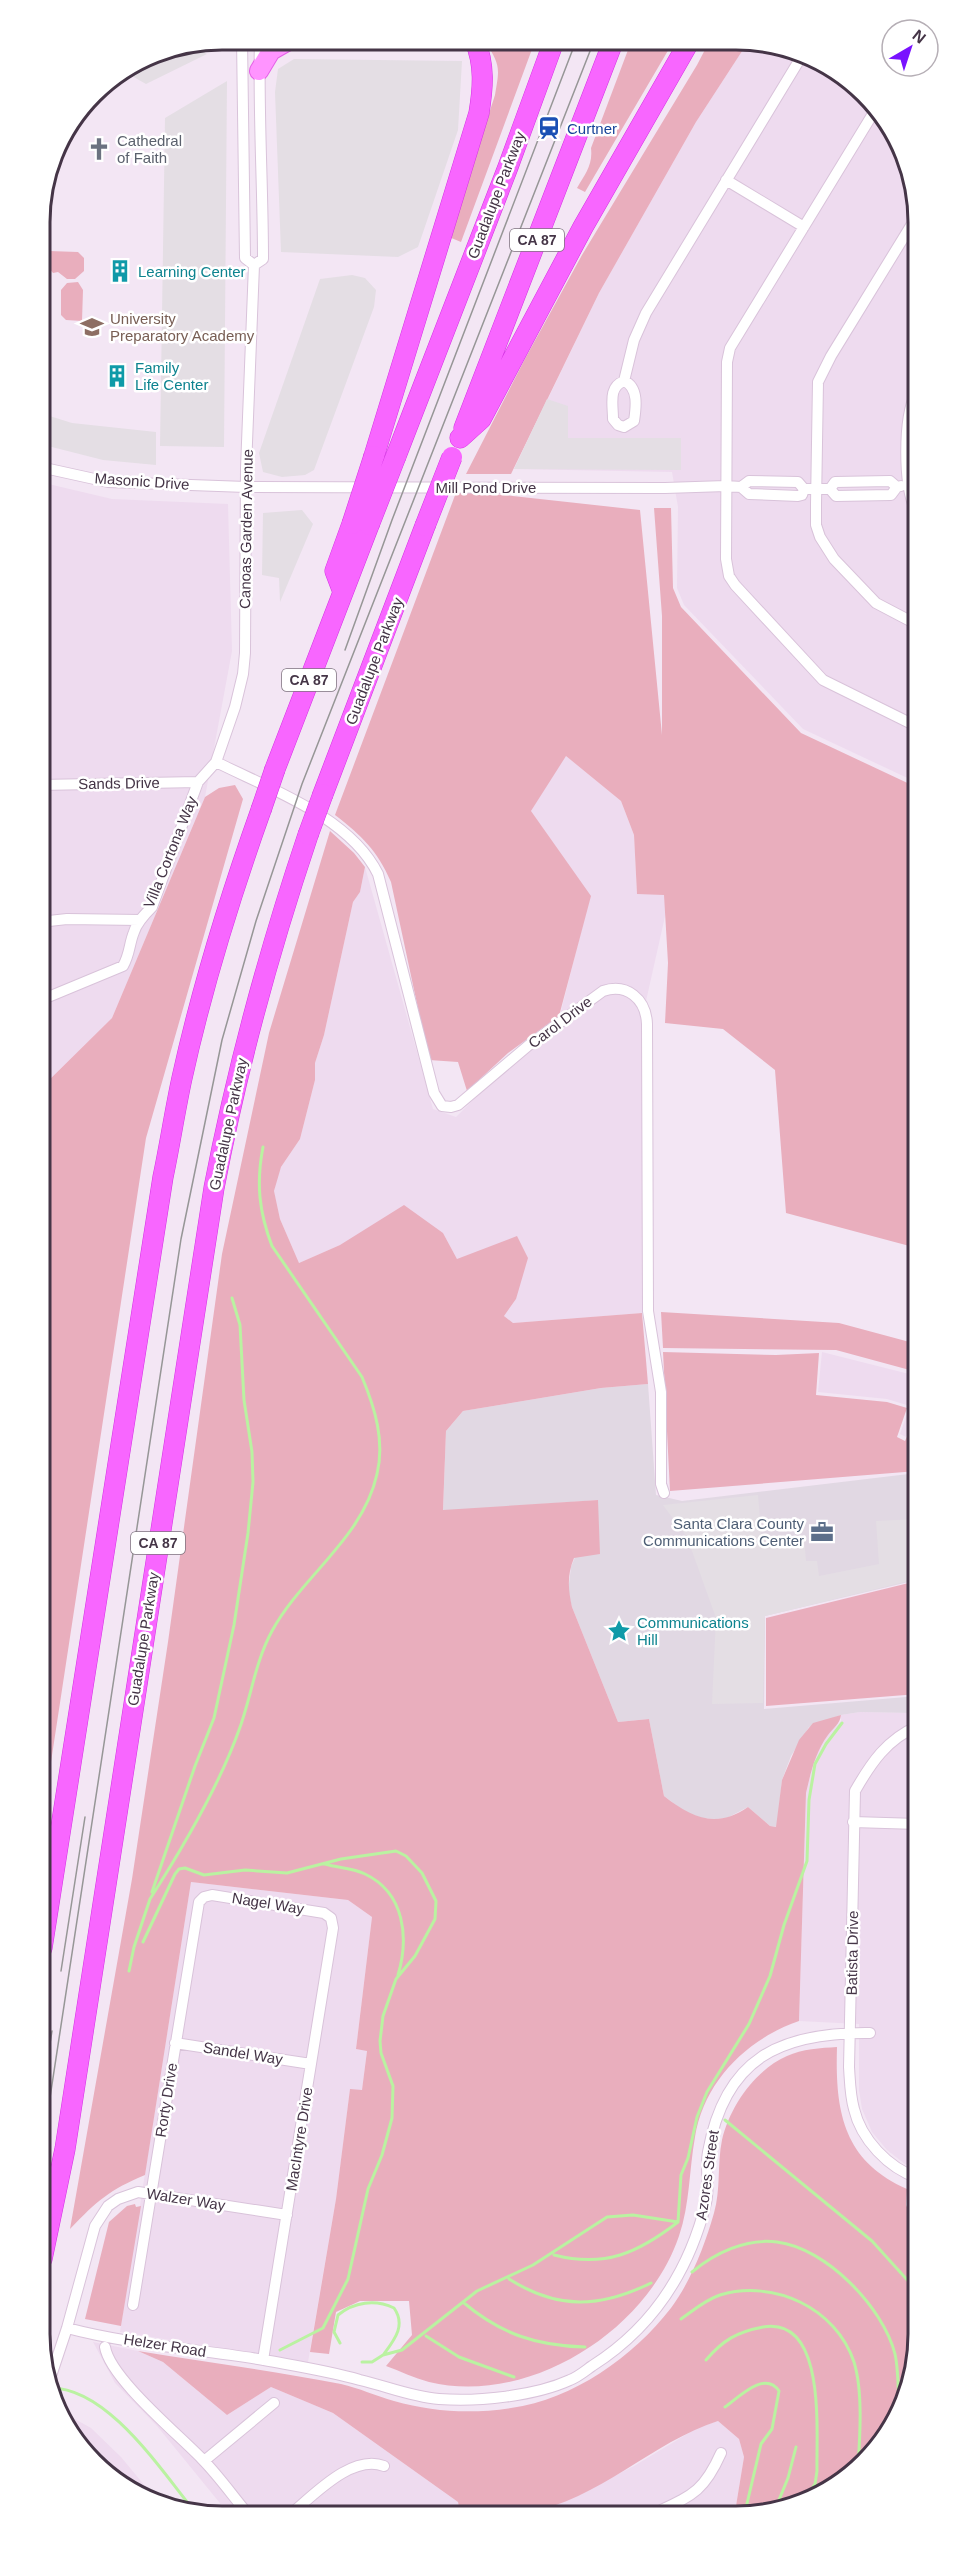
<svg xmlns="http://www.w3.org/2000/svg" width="958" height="2555" viewBox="0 0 958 2555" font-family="Helvetica,sans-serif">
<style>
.residential{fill:#eedbef}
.industrial{fill:#e1d8e3}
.green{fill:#e9aebd}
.parking{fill:#e4dee4}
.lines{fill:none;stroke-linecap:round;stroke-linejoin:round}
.stream{stroke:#baf2a1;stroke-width:3}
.street-casing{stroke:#d9c3da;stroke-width:12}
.primary-casing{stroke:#e561e7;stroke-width:20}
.highway-casing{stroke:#d332e2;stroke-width:21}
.street{stroke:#fff;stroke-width:10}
.primary{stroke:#ff94ff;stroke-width:18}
.highway{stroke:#f866ff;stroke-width:20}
.tram{stroke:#969696;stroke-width:1.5}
.highway-bridge-casing{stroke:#d332e2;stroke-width:21;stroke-linecap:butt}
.highway-bridge{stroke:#f866ff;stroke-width:20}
.labels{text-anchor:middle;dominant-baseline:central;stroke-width:5;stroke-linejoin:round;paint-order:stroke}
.shield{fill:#fff;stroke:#7d727e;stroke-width:1.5}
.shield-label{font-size:14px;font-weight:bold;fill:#453547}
.transit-label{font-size:15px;fill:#164399;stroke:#fff;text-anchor:start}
.worship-label{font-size:15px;fill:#5b616d;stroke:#fff;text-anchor:start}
.street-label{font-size:15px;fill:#453547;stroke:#fff}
.culture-label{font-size:15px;fill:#0d838f;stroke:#fff;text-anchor:start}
.education-label{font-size:15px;fill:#785e54;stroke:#fff;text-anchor:start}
.service-label{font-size:15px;fill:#4e5e75;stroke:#fff;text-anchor:end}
.rim{fill:none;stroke:#453547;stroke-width:3}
</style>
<rect width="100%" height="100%" fill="#f3e6f4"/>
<path class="residential" d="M748 42 773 43 828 63 866 93 895 130 915 185 916 782 803 729 684 605 677 588 678 507 672 472 514 469 599 293 696 122Z
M40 482 112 499 228 504 232 651 205 797 112 1018 41 1088Z
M565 755 621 801 634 835 637 894H670L642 1019V1313L513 1323 504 1316 516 1299 457 1259 443 1233 340 1245 299 1263 280 1219 274 1192 276 1179 281 1167 300 1139 315 1080V1063L324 1035 353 902 360 892 365 867 433 1109 456 1117 493 1080 556 1031 590 896 531 811Z
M822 1352 917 1376V1410L906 1437 900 1434 910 1406 887 1399 818 1392Z
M860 1712 912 1713 918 1719V2169L905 2164 887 2150 872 2132 862 2109 859 2090V2024L799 2021 806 1793 815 1756 829 1733 841 1721V1715Z
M191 1882 348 1900 372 1917 356 2049 367 2050 362 2091 350 2090 336 2199 308 2362 120 2332Z
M93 2342 138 2351 163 2362 227 2415 271 2387 333 2413 458 2502 460 2512 228 2513 157 2426 115 2383Z
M57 2409 91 2428 121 2457 160 2504 140 2497 93 2463 63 2425Z
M718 2421 739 2439 744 2457 735 2512H528L561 2503 634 2466 697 2428Z"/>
<path class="industrial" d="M648 1384 656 1495 682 1501 917 1473V1561L915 1566 917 1580 765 1616 764 1709 918 1696V1711L912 1713 860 1712 841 1715 809 1727 791 1756 782 1780 777 1827 770 1826 748 1807 727 1818 715 1819 700 1818 684 1811 664 1796 649 1719 618 1722 572 1607 568 1592 571 1567 598 1500 443 1511 446 1431 463 1411 601 1388Z"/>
<path class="green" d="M485 41H535L461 242 449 237 495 95C500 67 500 65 485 41Z
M631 42H673L585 192 577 188C585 174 593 165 591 148Z
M709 42H748L696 122 599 293 511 474H466L526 357 582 255 697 65Z
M49 251 78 252 84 258V271L75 279H67L58 272 53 273 49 268Z
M78 282 83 290 82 321 66 320 61 315V290L67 283Z
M457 490 640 510 662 735V616L654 508H671L673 588 681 607 801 733 916 787 917 1248 786 1213 775 1070 723 1029 665 1023 668 963 664 895 637 894 634 835 621 801 566 756 531 811 591 896 559 1016 508 1053 467 1091 458 1062 429 1060 391 882C377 850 362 836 335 815Z
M235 785 243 799 146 1138 42 1821 41 1088 112 1018 205 797 219 788Z
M330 831 354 853 365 867 360 892 353 902 324 1035 315 1063V1080L300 1139 281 1167 274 1191 280 1219 299 1263 340 1245 404 1205 443 1233 457 1259 517 1236 528 1258 516 1299 504 1316 513 1323 642 1313 648 1384 601 1388 463 1411 446 1431 443 1510 598 1500 600 1554 574 1558C567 1575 568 1589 572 1607L618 1722 649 1719 664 1796C692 1818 716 1829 748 1807L770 1826 776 1827 782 1780 799 1740 813 1723 841 1715C840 1724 833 1728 828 1735 815 1753 811 1772 806 1793L799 2021C747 2039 704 2081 695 2137 689 2170 690 2204 679 2236 647 2331 529 2406 429 2382 414 2378 400 2371 386 2366L412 2335 409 2301H360L336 2312 329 2354 310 2352 336 2199 350 2089 362 2090 367 2051 356 2049 372 1917 348 1900 191 1882 145 2175C109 2190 97 2201 70 2229L132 1879 168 1642 222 1254 269 1033Z
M661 1312 839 1323 917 1344V1372L836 1350 663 1348Z
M663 1352 776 1355 819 1353 816 1395 887 1402 907 1408 897 1437 905 1441 917 1415V1471L670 1491Z
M917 1581 918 1694 766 1706V1618Z
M837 2047C835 2111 843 2161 907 2189L906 2205 918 2232 919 2345 905 2403 874 2454 828 2491 773 2512H735L744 2457 739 2439 718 2421C654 2441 597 2501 529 2512 507 2516 482 2512 460 2512L458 2502 333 2413 271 2387 227 2415 163 2362 138 2351C206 2362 274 2371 341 2384 359 2388 376 2396 394 2401 433 2412 471 2414 511 2408 574 2399 633 2357 671 2308 691 2281 705 2245 714 2213 721 2189 717 2164 722 2140 730 2106 755 2070 787 2056 802 2049 821 2048 837 2047Z
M135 2204 136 2207 141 2206 121 2326 85 2319 109 2222 127 2206Z"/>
<path class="parking" d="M191 45 207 54 146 84 123 71 152 53Z
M294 59 462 61 458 130 418 247 398 257 281 252 275 92 278 69Z
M227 81 224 447 160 446 165 118Z
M352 275 365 278 376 290 374 307 314 470 305 475 282 477 263 472 259 453 320 279Z
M547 399 568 406V438H681V470L514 469Z
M40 413 72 423 156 432V465L103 460 40 444Z
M302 510 313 524 280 602 279 578 262 575 263 513Z
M758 1495 762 1542 804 1537 806 1561H817L819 1576 879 1564 876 1521 917 1519V1559L914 1565 917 1579 765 1616 763 1703 712 1704 716 1618 687 1537 663 1505Z"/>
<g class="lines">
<path class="stream" d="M325 1864C338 1868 353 1868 365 1874 405 1893 409 1938 398 1975
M152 1892 195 1766 214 1718 234 1625 248 1533 253 1482 252 1452 244 1400 240 1325 232 1298
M150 1899C182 1849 219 1786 239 1730 251 1698 255 1662 272 1631 302 1576 363 1538 377 1474 385 1441 375 1408 362 1377L272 1246C259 1212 256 1183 263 1147
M143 1942 175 1874 179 1869 185 1868 204 1875 245 1870 287 1873 341 1859 396 1851 406 1856 422 1873 436 1901 435 1919 415 1956 396 1979 383 2016 380 2041 381 2053 393 2086 392 2118 382 2155 368 2189 348 2279 323 2328 280 2350
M129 1971 134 1947 150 1899
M725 2120 872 2241 910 2283 919 2299
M678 2222 681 2175 688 2158 697 2117 707 2092 749 2024 770 1976 784 1925 807 1861 809 1800 815 1764 826 1744 842 1723
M554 2255C605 2268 638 2253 678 2222
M692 2272C715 2253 746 2238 777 2242 826 2248 883 2307 895 2354 899 2372 898 2395 899 2414
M509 2279C558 2310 600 2308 651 2283
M464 2303C501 2334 537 2346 585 2347
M681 2319C694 2310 705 2300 720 2295 774 2279 836 2308 854 2362 863 2391 860 2436 858 2467
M426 2336 459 2357 514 2377
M340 2343 334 2332 338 2315C354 2302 375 2299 394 2308 406 2325 395 2339 384 2354
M706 2360C723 2340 737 2332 763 2327 827 2316 816 2433 817 2471L815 2484 804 2500
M362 2362H372L383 2355 402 2350 477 2291 533 2265 607 2217 633 2215 678 2222
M50 2388C108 2387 162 2472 196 2513
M725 2407C739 2397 765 2370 779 2391L772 2429 761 2444 745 2512
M774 2512 788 2478 796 2447"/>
<g class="street-casing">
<path id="street" d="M242 39 245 258 254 265
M877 107 730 348 727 362 726 559 729 576 735 585 823 680 916 726
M726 180 804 227
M915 219 831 356 818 382 816 504V525L820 537 834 559 876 603 916 624
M254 265 263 259C263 185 258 112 260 39
M624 381 634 340 646 313 803 54
M916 393C903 418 903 486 916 511
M624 427 618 425 613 419C613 404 608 387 624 381
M624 427 634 421C636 408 639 387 624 381
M40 467 108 482 246 487 665 488 726 486 741 487 749 494 798 496 802 495 804 489
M741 487 749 481 798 482 804 489H830L836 496 891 495 897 487
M830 489 835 482 890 481 897 487 901 486
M216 762C270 789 350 817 378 874L434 1093 442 1106 451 1107 458 1105 529 1045 603 991C627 983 646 999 647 1024L648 1311 661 1392V1484L664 1493
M40 785 198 782
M40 922 67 919 140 920
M41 1000 123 966C130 954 129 944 134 932 137 922 145 914 152 907L198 782 216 762 235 707 243 674 245 653 246 468 254 265
M918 1726C887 1739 871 1763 855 1791L849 2067C850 2081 850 2095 854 2109 861 2139 888 2168 918 2178
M853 1822 918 1824
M175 2043 311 2064
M133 2305 199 1902 204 1897 212 1895 324 1913 331 1918 333 1928 263 2360
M67 2328C131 2345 199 2349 264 2360 296 2366 329 2371 360 2380 386 2386 412 2397 439 2399 478 2402 535 2396 570 2380 578 2377 585 2371 592 2366 652 2328 689 2271 706 2203 710 2186 705 2168 708 2152 725 2058 780 2032 870 2033
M105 2347C110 2378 178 2434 202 2459 218 2475 232 2495 247 2513
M48 2385 67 2328 95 2226 108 2206 118 2199 138 2192 287 2215
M204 2461 274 2403
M657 2512C693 2495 704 2491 721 2453
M292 2513C315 2494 352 2454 384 2466"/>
</g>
<g class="primary-casing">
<path id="primary" d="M259 71 271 51 292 39"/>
</g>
<g class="highway-casing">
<path id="highway" d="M464 428 613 42
M460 438 481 419 583 227 689 42
M374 456 479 113C483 88 485 65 475 41
M396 456 508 167 554 41
M343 592 335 571 352 524
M275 769 369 525
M323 794 425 526
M42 1948 163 1177C170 1144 175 1110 182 1078 202 987 230 897 261 810
M42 2259 65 2149 214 1188C237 1068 269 951 308 835"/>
</g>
<use href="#street" class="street"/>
<use href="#primary" class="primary"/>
<use href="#highway" class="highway"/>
<path class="tram" d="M345 650 392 520 576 41
M61 1971 85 1817
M42 2093 52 2031
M42 2150 181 1239 222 1040 256 921 302 784 594 41"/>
<g class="highway-bridge-casing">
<path id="highway-bridge" d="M352 524 374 456
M369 525 396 456
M425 526 452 457
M261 810 275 769
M308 835 323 794"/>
</g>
<use href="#highway-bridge" class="highway-bridge"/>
</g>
<defs>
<g id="station-bare" transform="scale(1.8)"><path d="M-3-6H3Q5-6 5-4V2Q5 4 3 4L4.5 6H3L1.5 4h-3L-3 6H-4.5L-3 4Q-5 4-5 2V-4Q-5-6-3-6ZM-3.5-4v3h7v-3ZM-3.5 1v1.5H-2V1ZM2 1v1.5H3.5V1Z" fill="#1a4fb4" stroke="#fff" stroke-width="2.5" paint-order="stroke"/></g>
<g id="church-bare" transform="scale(1.8)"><path d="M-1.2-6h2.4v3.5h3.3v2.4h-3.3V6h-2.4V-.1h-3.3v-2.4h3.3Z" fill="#6b7280" stroke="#fff" stroke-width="2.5" paint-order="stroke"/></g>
<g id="building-bare" transform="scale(1.8)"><path d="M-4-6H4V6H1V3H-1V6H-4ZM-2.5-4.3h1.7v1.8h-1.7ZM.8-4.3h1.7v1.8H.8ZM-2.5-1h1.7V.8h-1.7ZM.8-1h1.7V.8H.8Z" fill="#0f9aa8" stroke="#fff" stroke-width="2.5" paint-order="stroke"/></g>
<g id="school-bare" transform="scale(1.8)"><path d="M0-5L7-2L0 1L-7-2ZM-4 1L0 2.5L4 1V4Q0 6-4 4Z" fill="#8d6e63" stroke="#fff" stroke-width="2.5" paint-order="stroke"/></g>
<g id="office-bare" transform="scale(1.8)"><path d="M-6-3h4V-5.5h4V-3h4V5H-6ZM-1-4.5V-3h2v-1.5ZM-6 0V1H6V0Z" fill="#5c6f8a" stroke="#fff" stroke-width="2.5" paint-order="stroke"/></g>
<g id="sight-bare" transform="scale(1.8)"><path d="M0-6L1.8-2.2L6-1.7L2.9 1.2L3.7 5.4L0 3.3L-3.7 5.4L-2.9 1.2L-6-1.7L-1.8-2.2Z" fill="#0f9aa8" stroke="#fff" stroke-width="2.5" paint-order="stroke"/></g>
</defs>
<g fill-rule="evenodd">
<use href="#station-bare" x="549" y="128"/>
<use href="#church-bare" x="99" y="149"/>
<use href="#building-bare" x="120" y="271"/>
<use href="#school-bare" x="92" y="327"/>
<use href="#building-bare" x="117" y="376"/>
<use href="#office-bare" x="822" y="1532"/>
<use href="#sight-bare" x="619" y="1631"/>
</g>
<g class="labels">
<g class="shield">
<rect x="510" y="229" width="54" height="22" rx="4.5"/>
<rect x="282" y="669" width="54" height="22" rx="4.5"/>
<rect x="131" y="1532" width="54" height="22" rx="4.5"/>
</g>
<g class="shield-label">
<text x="537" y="240">CA 87</text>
<text x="309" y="680">CA 87</text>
<text x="158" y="1543">CA 87</text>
</g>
<g class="transit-label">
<text x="567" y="128">Curtner</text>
</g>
<g class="worship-label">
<text x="117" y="140">Cathedral<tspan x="117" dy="17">of Faith</tspan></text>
</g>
<g class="street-label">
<text transform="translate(496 195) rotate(-69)">Guadalupe Parkway</text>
<text transform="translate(142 481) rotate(4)">Masonic Drive</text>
<text x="486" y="487">Mill Pond Drive</text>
<text transform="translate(246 529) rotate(-89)">Canoas Garden Avenue</text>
<text transform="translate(374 661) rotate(-69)">Guadalupe Parkway</text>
<text transform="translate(119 783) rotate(-1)">Sands Drive</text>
<text transform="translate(170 852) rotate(-68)">Villa Cortona Way</text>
<text transform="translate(560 1022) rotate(-37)">Carol Drive</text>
<text transform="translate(228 1124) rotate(-78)">Guadalupe Parkway</text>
<text transform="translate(143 1639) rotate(-81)">Guadalupe Parkway</text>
<text transform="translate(268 1903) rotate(9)">Nagel Way</text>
<text transform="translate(852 1953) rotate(-89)">Batista Drive</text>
<text transform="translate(243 2053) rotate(9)">Sandel Way</text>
<text transform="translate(166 2100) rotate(-81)">Rorty Drive</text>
<text transform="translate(299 2139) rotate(-81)">MacIntyre Drive</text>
<text transform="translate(707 2175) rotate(-82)">Azores Street</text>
<text transform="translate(186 2199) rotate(9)">Walzer Way</text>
<text transform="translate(165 2345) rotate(9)">Helzer Road</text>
</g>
<g class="culture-label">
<text x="138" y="271">Learning Center</text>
<text x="135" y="367">Family<tspan x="135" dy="17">Life Center</tspan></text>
<text x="637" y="1622">Communications<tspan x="637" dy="17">Hill</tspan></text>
</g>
<g class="education-label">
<text x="110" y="318">University<tspan x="110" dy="17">Preparatory Academy</tspan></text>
</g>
<g class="service-label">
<text x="804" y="1523">Santa Clara County<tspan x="804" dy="17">Communications Center</tspan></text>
</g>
</g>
<path d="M0 0H958V2555H0ZM222 50H736A172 172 0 0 1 908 222V2334A172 172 0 0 1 736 2506H222A172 172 0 0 1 50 2334V222A172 172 0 0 1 222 50Z" fill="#fff" fill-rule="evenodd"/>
<path class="rim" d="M222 50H736A172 172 0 0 1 908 222V2334A172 172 0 0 1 736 2506H222A172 172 0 0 1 50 2334V222A172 172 0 0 1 222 50Z"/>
<g transform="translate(910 48) rotate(39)"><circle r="28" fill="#ffffff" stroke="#b5aeb5" stroke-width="1.5"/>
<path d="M0-4.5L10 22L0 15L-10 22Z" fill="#7912ff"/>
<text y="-9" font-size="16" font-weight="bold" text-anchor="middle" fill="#453547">N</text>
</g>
</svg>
